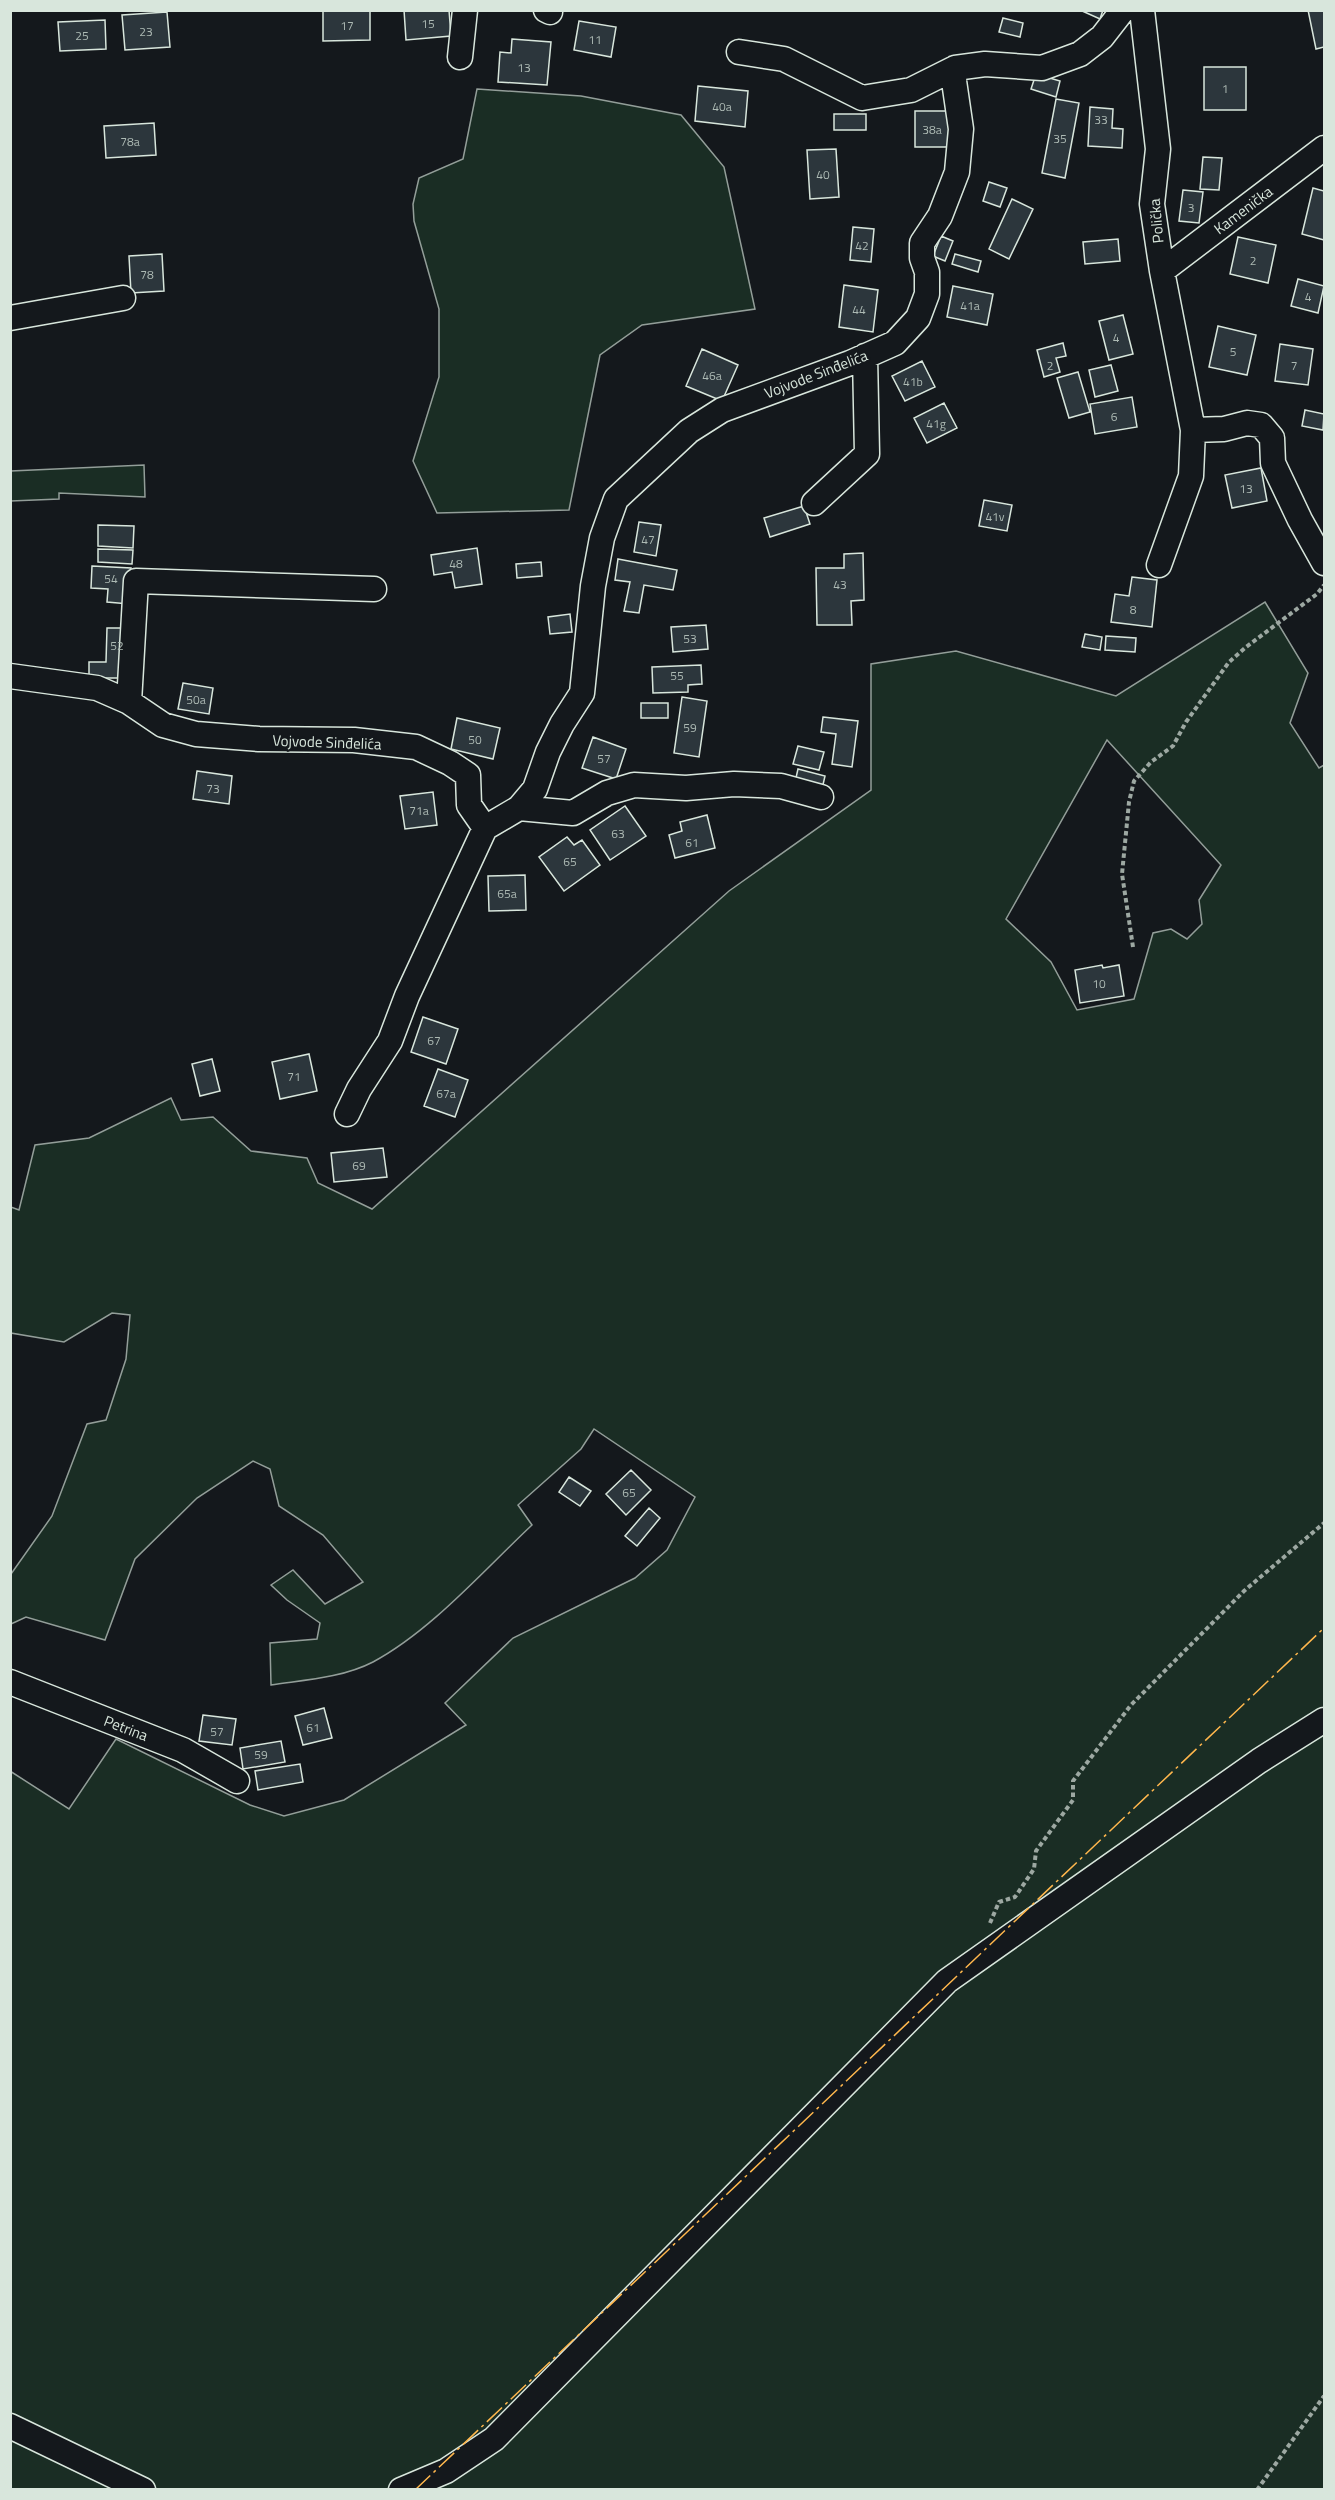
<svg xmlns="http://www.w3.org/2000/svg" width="1335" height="2500" viewBox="0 0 1335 2500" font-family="'Titillium Web',sans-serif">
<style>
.green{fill:#1a2d24;stroke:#939e99;stroke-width:1.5;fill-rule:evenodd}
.building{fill:#2c363c;stroke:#d8e6dc;stroke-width:1.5}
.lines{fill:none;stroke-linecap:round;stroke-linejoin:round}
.minor-casing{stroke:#d8e6dc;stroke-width:27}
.path{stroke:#9da8a2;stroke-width:4;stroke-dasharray:4.5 3;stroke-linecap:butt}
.minor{stroke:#14181c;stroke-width:24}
.power{stroke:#ffb74d;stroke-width:1.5;stroke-dasharray:21 4.5 3 4.5;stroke-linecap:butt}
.labels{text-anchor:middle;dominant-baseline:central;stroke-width:4.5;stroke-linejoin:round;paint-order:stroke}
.number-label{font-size:12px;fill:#adbab4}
.street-label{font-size:15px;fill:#d8e6dc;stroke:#14181c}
</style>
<rect width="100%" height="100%" fill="#14181c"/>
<path class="green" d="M477 89 581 96 681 115 724 167 755 309 642 325 600 355 569 510 437 513 413 461 439 377V309L414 221 413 204 419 178 463 159Z
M144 465 145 497 59 493V499L11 501V471Z
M1265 602 1308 673 1290 723 1319 768 1324 765V1717L945 1978 492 2437 391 2490 150 2489 11 2422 10 1771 69 1809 116 1739 250 1805 284 1816 344 1800 466 1725 445 1703 513 1638 635 1578 667 1550 695 1497 594 1429 581 1449 518 1505 532 1525C484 1570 431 1631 373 1662 342 1678 304 1680 271 1685L270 1643 317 1639 320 1623 287 1600 271 1585 293 1570 325 1604 363 1582 323 1535 279 1506 270 1469 253 1461 197 1498 135 1559 105 1640 26 1617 11 1624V1574L52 1516 87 1424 106 1420 126 1359 130 1315 112 1313 64 1342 11 1333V1207L19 1210 35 1145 89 1138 171 1098 181 1120 213 1117 251 1151 307 1158 318 1183 372 1209 729 891 871 790V664L956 651 1116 696ZM1107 740 1221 865 1199 900 1202 924 1187 939 1171 929 1153 933 1134 999 1077 1010 1051 962 1006 919Z
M1324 1724V2489L409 2490 448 2474 949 1983Z
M10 2429 136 2489H11Z"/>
<path class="building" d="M323 10H370V40L323 41Z
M404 10H449L451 36 406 40Z
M1080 10H1103L1100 19Z
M1308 10H1324V47L1316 49Z
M167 12 170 47 125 50 122 15Z
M1003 18 1023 23 1020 37 999 32Z
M105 20 106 49 60 51 58 22Z
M579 21 616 27 611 57 574 50Z
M512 39 551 42 547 85 498 82 500 52 511 53Z
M1204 67H1246V110H1204Z
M1036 74 1060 81 1056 97 1031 89Z
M698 86 748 91 745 127 695 121Z
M1056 99 1079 103 1065 178 1042 173Z
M1090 107 1113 109 1112 128 1123 129 1122 148 1088 146Z
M915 111H949L950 147H915Z
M834 114H866V130H834Z
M154 123 156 155 106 158 104 126Z
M836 149 839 197 810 199 807 150Z
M1203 157 1222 158 1219 190 1200 189Z
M989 182 1007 188 1000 207 983 201Z
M1313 188 1324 191V240L1302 234Z
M1183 190 1203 192 1199 223 1179 221Z
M1012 199 1033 209 1009 259 989 249Z
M853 227 874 229 871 262 850 260Z
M941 236 953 241 945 261 933 256Z
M1238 237 1276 245 1268 283 1230 274Z
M1118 239 1120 261 1085 264 1083 242Z
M162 254 164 291 131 293 129 256Z
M955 254 981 261 978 272 952 264Z
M1298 279 1324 286 1318 313 1291 306Z
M844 285 878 290 873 332 839 327Z
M953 286 993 294 987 325 947 317Z
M1123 315 1133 354 1109 360 1099 321Z
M1218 326 1256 335 1247 375 1209 367Z
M1063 343 1066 356 1056 358 1060 372 1044 377 1037 350Z
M1280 344 1313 349 1308 385 1275 381Z
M702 349 738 365 722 401 686 386Z
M922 361 935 387 905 401 892 376Z
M1111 365 1118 391 1095 397 1089 370Z
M1078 372 1090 412 1069 418 1057 378Z
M1132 397 1137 427 1095 434 1090 404Z
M944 403 957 428 927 443 914 418Z
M1305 410 1324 414 1323 430 1302 426Z
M1261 468 1267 501 1232 508 1225 475Z
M984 500 1012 505 1007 531 979 526Z
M804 506 810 524 770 537 764 518Z
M639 522 661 525 656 556 634 552Z
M98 525 134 526 133 548 98 546Z
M477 548 482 584 455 588 452 572 434 575 431 555Z
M98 549 133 550 132 564 98 562Z
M863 553 864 600 851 601 852 625H817L816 568H844V554Z
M618 559 677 570 673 590 644 585 639 613 624 611 630 582 615 580Z
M541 562 542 576 517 578 516 564Z
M92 566 131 568 129 604 107 602 108 589 91 588Z
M1132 577 1157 580 1152 627 1111 622 1115 594 1129 596Z
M570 614 572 632 550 634 548 617Z
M706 625 708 649 673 652 671 627Z
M107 628H127L126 678H89V662H106Z
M1085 634 1102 637 1100 650 1082 647Z
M1106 636 1136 638 1135 652 1105 650Z
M701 665 702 684 688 685V692L653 693 652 667Z
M183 683 213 688 209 714 178 709Z
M682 697 707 701 699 757 674 753Z
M641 703H668V718H641Z
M823 717 858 721 852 767 832 764 836 734 821 732Z
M457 718 500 728 493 759 451 749Z
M593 737 626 749 616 779 582 768Z
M798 746 824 752 819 770 793 764Z
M798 769 825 776 822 789 795 782Z
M197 771 232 776 229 804 193 799Z
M433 792 437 825 405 829 400 796Z
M625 806 646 836 610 860 590 830Z
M707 815 715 848 675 858 669 835 682 831 680 822Z
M567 837 574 845 582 840 600 865 564 891 539 857Z
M525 875 526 910 489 911 488 876Z
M1102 965 1103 968 1119 965 1124 996 1080 1003 1075 970Z
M423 1017 458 1029 446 1064 411 1052Z
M309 1054 317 1091 280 1099 272 1062Z
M212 1059 220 1091 200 1096 192 1064Z
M438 1069 468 1080 455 1117 424 1106Z
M383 1148 387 1177 334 1182 331 1153Z
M631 1470 651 1490 626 1515 606 1494Z
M569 1477 591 1491 580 1506 559 1492Z
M649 1508 660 1518 637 1546 625 1536Z
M324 1708 332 1738 303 1745 295 1716Z
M203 1715 236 1719 232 1745 199 1741Z
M281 1741 285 1762 243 1769 240 1748Z
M300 1764 303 1782 258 1790 255 1771Z"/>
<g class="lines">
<g class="minor-casing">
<path id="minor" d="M546 10 550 12
M1142 10 1158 149 1152 204 1162 271 1193 430 1191 476 1159 565
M739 52 784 59 862 98 911 90 955 68
M460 57 465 10
M1162 271 1324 148
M10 318 123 298
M1193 430 1224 429 1247 423 1261 425 1272 438 1273 463 1300 520 1324 563
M814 503 867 454 865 356
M10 676 97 688 129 702 163 725 196 734 259 739 354 740 416 747 450 763 468 775 469 805 485 828
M129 702 136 581 374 589
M519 808 573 813 607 793 634 785 686 788 734 784 781 786 821 797
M347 1114 359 1089 390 1041 407 996 485 828 519 808 535 789 548 752 562 724 582 693 593 586 602 538 616 499 689 431 722 410 850 363 895 343 918 318 927 294V272L922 258V243L940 216 957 172 961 129 954 81 955 68 985 64 1042 68 1080 54 1102 37 1123 10
M10 1682 183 1750 237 1781
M10 2426 143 2490
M401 2490 446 2471 494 2439 947 1981 1259 1761 1324 1720"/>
</g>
<path class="path" d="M1133 947 1122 874 1129 802 1134 781 1151 762 1173 746 1186 722 1229 662 1246 647 1317 594 1324 585
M990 1923 999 1902 1015 1897 1034 1869 1036 1851 1073 1800V1781L1131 1705 1244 1591 1324 1523
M1257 2490 1324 2396"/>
<use href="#minor" class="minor"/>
<path class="power" d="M415 2490 1324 1628"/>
</g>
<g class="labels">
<g class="number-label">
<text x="428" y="23">15</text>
<text x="347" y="25">17</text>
<text x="146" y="31">23</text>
<text x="82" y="35">25</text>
<text x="595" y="39">11</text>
<text x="524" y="67">13</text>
<text x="1225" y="88">1</text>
<text x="722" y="106">40a</text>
<text x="1101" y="119">33</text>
<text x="932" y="129">38a</text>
<text x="1060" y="138">35</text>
<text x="130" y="141">78a</text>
<text x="823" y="174">40</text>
<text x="1191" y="207">3</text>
<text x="862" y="245">42</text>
<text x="1253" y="260">2</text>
<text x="147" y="274">78</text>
<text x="1308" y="296">4</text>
<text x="970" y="305">41a</text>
<text x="859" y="309">44</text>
<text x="1116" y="337">4</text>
<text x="1233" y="351">5</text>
<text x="1050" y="365">2</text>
<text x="1294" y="365">7</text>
<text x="712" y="375">46a</text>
<text x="913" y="381">41b</text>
<text x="1114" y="416">6</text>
<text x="936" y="423">41g</text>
<text x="1246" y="488">13</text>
<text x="995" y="516">41v</text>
<text x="648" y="539">47</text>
<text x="456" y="563">48</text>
<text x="111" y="578">54</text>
<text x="840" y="584">43</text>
<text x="1133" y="609">8</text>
<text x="690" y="638">53</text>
<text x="117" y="645">52</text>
<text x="677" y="675">55</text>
<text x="196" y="699">50a</text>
<text x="690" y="727">59</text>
<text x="475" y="739">50</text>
<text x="604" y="758">57</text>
<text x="213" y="788">73</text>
<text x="419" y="810">71a</text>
<text x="618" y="833">63</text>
<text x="692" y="842">61</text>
<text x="570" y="861">65</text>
<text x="507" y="893">65a</text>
<text x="1099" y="983">10</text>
<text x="434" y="1040">67</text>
<text x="294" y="1076">71</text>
<text x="446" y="1093">67a</text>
<text x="359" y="1165">69</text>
<text x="629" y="1492">65</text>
<text x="313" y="1727">61</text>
<text x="217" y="1731">57</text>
<text x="261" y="1754">59</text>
</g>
<g class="street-label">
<text transform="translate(1243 210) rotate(-37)">Kamenička</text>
<text transform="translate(1156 221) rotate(-95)">Polička</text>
<text transform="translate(816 374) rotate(-21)">Vojvode Sinđelića</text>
<text transform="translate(327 742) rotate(2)">Vojvode Sinđelića</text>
<text transform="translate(126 1728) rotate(21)">Petrina</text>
</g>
</g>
<rect width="1335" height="2500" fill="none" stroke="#d8e6dc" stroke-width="24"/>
</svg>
